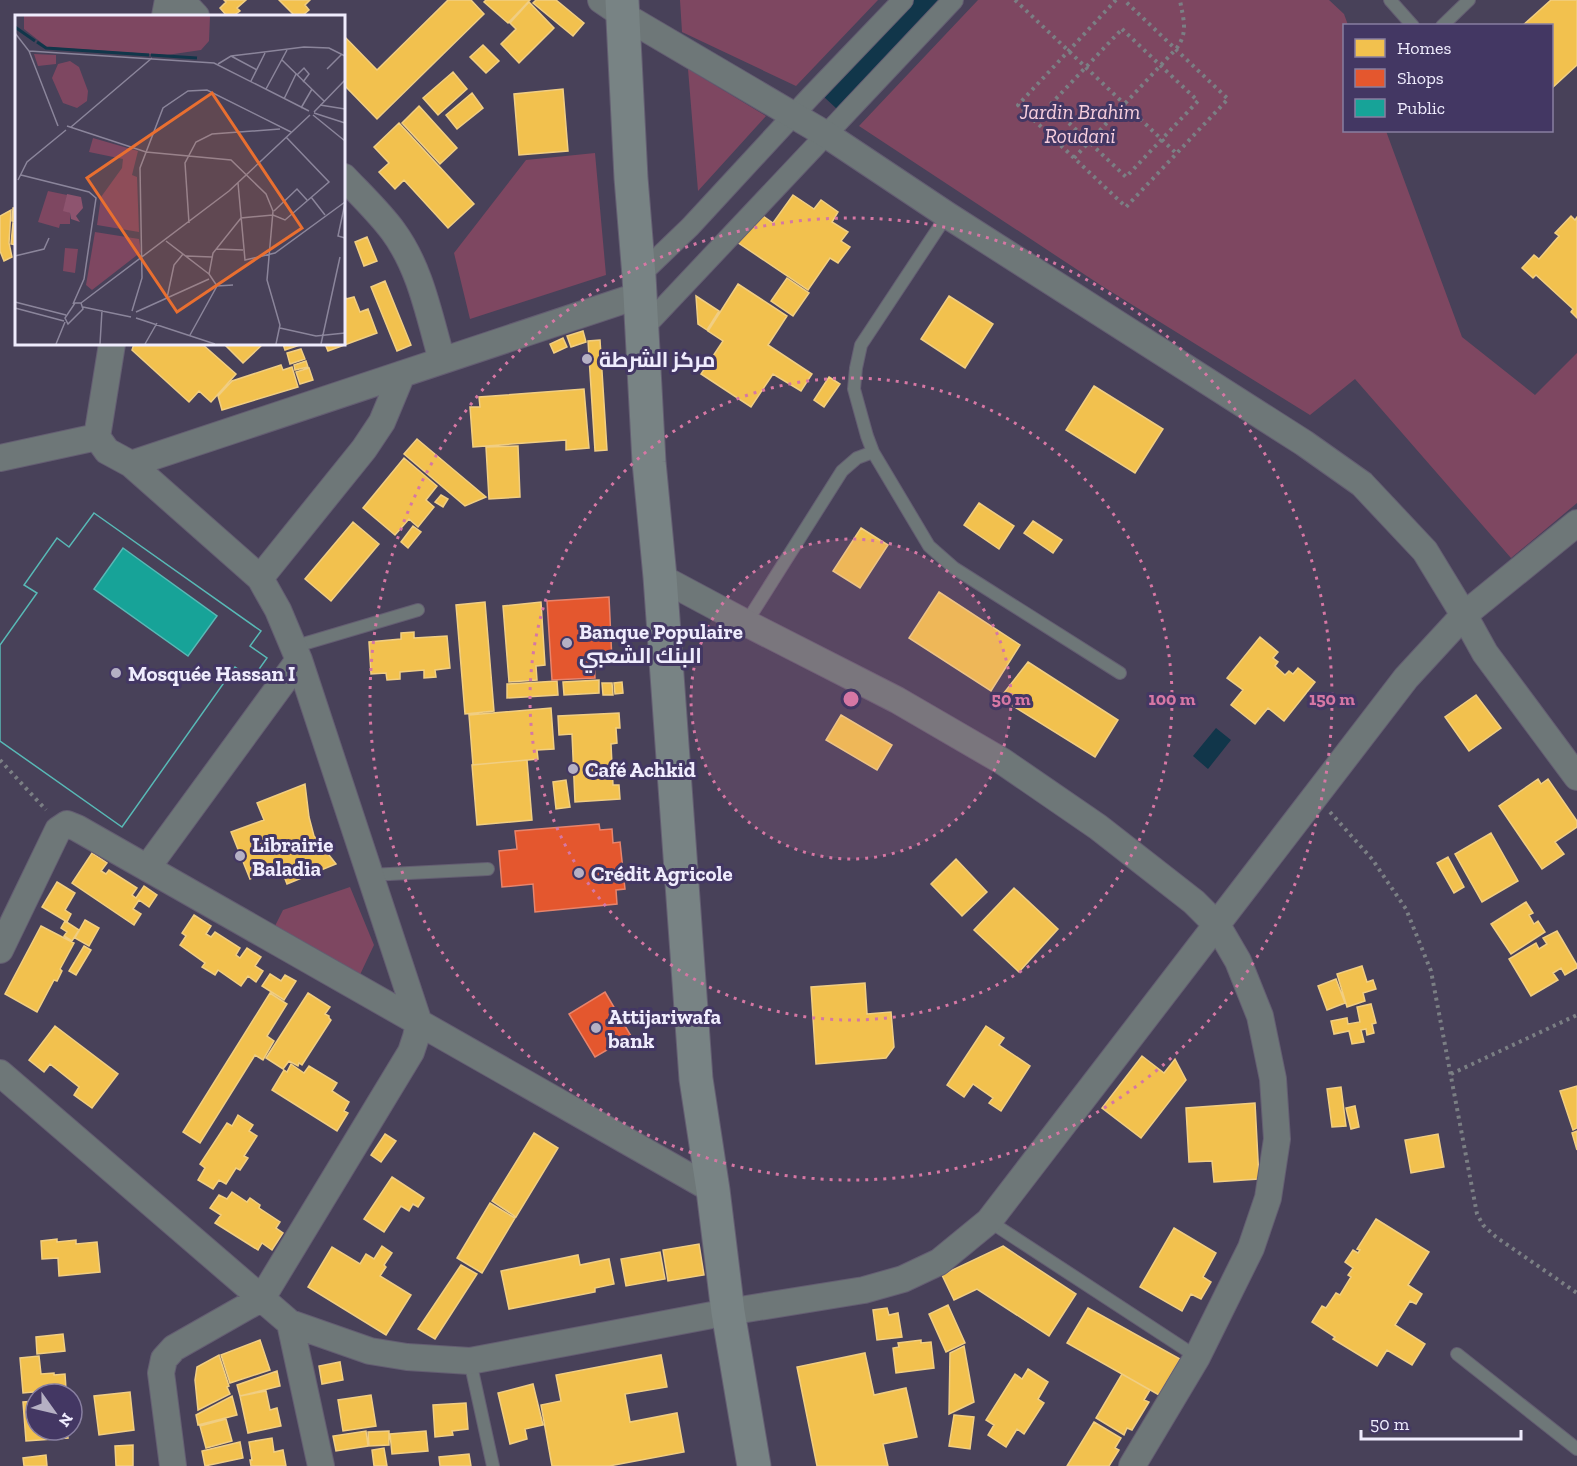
<svg xmlns="http://www.w3.org/2000/svg" width="1577" height="1466" viewBox="0 0 1577 1466" font-family="'Zilla Slab',Cairo,serif">
<style>
.green{fill:#7e4761}
.water{fill:#11364a}
.homes{fill:#f2c14e;stroke:#f1ce82;stroke-width:1.5}
.shops{fill:#e4572e;stroke:#e7846c;stroke-width:1.5}
.public{fill:#17a398;stroke:#58b9b6;stroke-width:1.5;fill-rule:evenodd}
.lines{fill:none;stroke-linecap:round;stroke-linejoin:round}
.service-casing{stroke:#645e72;stroke-width:14}
.pedestrian-casing{stroke:#645e72;stroke-width:22}
.minor-casing{stroke:#645e72;stroke-width:28}
.secondary-casing{stroke:#645e72;stroke-width:35}
.path{stroke:#7b7f84;stroke-width:4;stroke-dasharray:3 4.5;stroke-linecap:butt}
.service{stroke:#6e7778;stroke-width:12}
.pedestrian{stroke:#6e7778;stroke-width:20}
.minor{stroke:#6e7778;stroke-width:26}
.secondary{stroke:#788384;stroke-width:33}
.ring{fill:none;stroke:#d677a4;stroke-width:3;stroke-dasharray:3 6}
.poi-dot{fill:#b5b0c4;stroke:#433763;stroke-width:2}
.labels{text-anchor:middle;dominant-baseline:central;stroke-width:6;stroke-linejoin:round;paint-order:stroke}
.park-label{font-size:21px;font-style:italic;fill:#f8cfde;stroke:#433763}
.poi-label{font-size:21px;font-weight:bold;fill:#efecfd;stroke:#433763;text-anchor:start}
.inset-river{fill:none;stroke:#11364a;stroke-width:3}
.inset-road{fill:none;stroke:#8b859b;stroke-width:1.5}
.view{fill:#e96f30;fill-opacity:0.15;stroke:#e96f30;stroke-width:3}
.inset-edge{fill:none;stroke:#efecfd;stroke-width:3}
.centre{fill:#d677a4;stroke:#433763;stroke-width:3}
.ring-label{font-size:18px;text-anchor:middle;font-weight:bold;fill:#d677a4;stroke:#433763;stroke-width:6;stroke-linejoin:round;paint-order:stroke}
</style>
<rect width="100%" height="100%" fill="#484159"/>
<path class="green" d="M680 0H878L796 86 682 32Z
M978 0H1329L1344 14 1348 25 1344 26V130L1386 131 1462 337 1535 395 1577 353V503L1511 558 1355 379 1310 415 1102 286 859 126Z
M688 69 766 116 698 191Z
M595 153 606 275 470 319 454 253 526 160Z
M350 887 374 945 357 981 274 928 283 910Z"/>
<path class="water" d="M914 0H940L837 109 823 96Z
M1216 728 1231 740 1208 769 1193 756Z"/>
<path class="homes" d="M224 0H246L237 8 240 11 233 16H227L220 8 226 2Z
M279 0H310L305 5 309 10 302 16H295Z
M448 0H471L484 14 377 119 344 85V36L377 70Z
M486 0H530L508 23 484 2Z
M536 0H556L584 23 573 36 533 3Z
M1551 0H1577V65L1552 88V26H1522Z
M529 2 554 28 519 63 501 44 516 29 510 23Z
M483 45 499 61 486 73 470 57Z
M453 72 467 89 438 115 423 98Z
M563 89 568 151 519 155 514 94Z
M472 93 483 108 457 129 446 115Z
M419 106 457 148 440 164 402 123Z
M399 123 474 204 448 228 404 180 395 189 379 172 389 163 374 147Z
M793 195 814 209 821 200 838 212 832 222 848 232 841 241 850 247 838 263 830 258 808 290 737 242 757 212 773 223Z
M13 208H16V222L12 221Z
M11 210 9 243 12 257 4 261 0 251V216Z
M1571 216 1575 220 1577 217V318L1571 312 1573 309 1536 275 1533 278 1522 268 1534 255 1539 259 1559 236 1555 233Z
M13 223 16 224V245L11 244Z
M367 237 377 261 364 266 355 242Z
M787 278 809 293 793 316 771 301Z
M385 281 411 345 397 351 371 287Z
M738 284 787 316 768 345 812 374 801 391 773 374 751 407 701 374 723 341 708 331Z
M344 292 346 299 354 297 360 312 368 309 377 333 328 351 325 344H344Z
M696 296 719 311 707 330 698 324Z
M949 296 993 324 965 368 921 339Z
M583 331 586 342 571 347 567 336Z
M563 338 567 347 554 353 550 344Z
M600 340 607 450 595 451 588 341Z
M134 344H202L236 374 211 402 199 391 189 402 132 350Z
M224 344H263L243 363Z
M283 344H300V345L285 350Z
M301 349 305 359 290 364 287 353Z
M306 361 308 367 295 370 294 365Z
M281 365 283 370 292 367 298 387 222 410 218 396 232 381Z
M309 368 313 380 300 384 296 372Z
M829 377 840 384 824 407 814 400Z
M1094 386 1163 429 1135 473 1066 430Z
M584 389 589 448 566 450V440L473 447 470 407H480L479 397Z
M417 439 486 497 465 506 404 454Z
M518 446 520 497 489 499 486 447Z
M404 458 437 486 426 500 434 507 418 527 409 519 395 535 363 508Z
M441 495 448 499 443 507 435 502Z
M979 503 1014 526 999 549 964 525Z
M1033 521 1062 540 1053 553 1024 533Z
M353 522 379 544 331 601 305 579Z
M413 526 421 532 408 548 401 542Z
M861 528 888 545 860 588 833 571Z
M939 592 1020 645 991 691 909 638Z
M485 602 494 711 465 714 456 605Z
M541 602 545 665 536 666 537 680 509 682 503 606Z
M414 632V638L447 636 450 668 435 670 436 677 424 678V670L400 672V679L387 680 386 673 371 674 369 642 401 639V633Z
M1260 637 1278 652 1273 658 1278 662 1275 666 1285 675 1289 671 1293 674 1298 668 1315 682 1284 721 1268 708 1255 724 1231 705 1243 690 1227 678Z
M1028 662 1118 720 1095 757 1000 698Z
M599 680V693L564 695 563 682Z
M557 681 558 695 507 698V684Z
M622 682 623 693 615 694 614 683Z
M602 683H612L613 695H603Z
M1476 695 1501 728 1469 751 1445 717Z
M551 708 554 749 537 750 538 759 473 765 469 715Z
M619 713 620 728H616L617 743 611 744 613 785H619L620 799 575 802 572 734 559 735 558 716Z
M841 715 892 745 877 770 826 740Z
M527 760 532 820 477 825 472 765Z
M1538 779 1541 784 1548 779 1577 821V827L1555 842 1564 854 1542 869 1499 806Z
M566 780 570 807 556 809 553 782Z
M305 784 309 817 314 836 336 864 287 884 280 866 250 879 231 832 264 820 257 803Z
M1491 833 1518 881 1482 902 1455 854Z
M92 853 107 863 101 871 106 874 109 870 137 888 132 895 136 898 144 886 157 895 149 907 139 900 133 909 141 914 134 925 72 883Z
M1448 857 1464 887 1454 893 1437 863Z
M956 859 987 892 962 916 931 884Z
M57 882 75 893 65 910 71 914 67 922 42 907Z
M1014 888 1058 929 1019 972 974 930Z
M1526 902 1533 913 1529 915 1534 924 1538 921 1545 932 1511 954 1491 924Z
M194 915 211 926 206 934 211 937 215 932 240 948 236 955 240 958 247 948 261 957 255 966 263 971 256 982 248 976 241 986 218 970 215 975 202 967 205 963 180 945 186 936 182 933Z
M85 920 99 928 89 946 75 938Z
M65 921 79 930 72 941 64 936 67 932 61 928Z
M41 926 74 943 60 969 62 971 57 981 54 980 37 1012 5 994Z
M1557 931 1577 965V968L1565 975 1561 968 1553 973 1558 980 1531 996 1509 959 1536 943 1539 949 1547 944 1543 938Z
M84 946 91 950 76 975 69 971Z
M1362 966 1367 982 1373 980 1376 989 1363 993 1365 1001 1347 1007 1337 974Z
M270 974 281 981 285 975 296 981 284 1000 262 986Z
M1336 979 1345 1003 1327 1010 1318 986Z
M865 983 867 1014 891 1012 894 1047 886 1058 816 1064 811 987Z
M270 993 287 1004 267 1036 274 1041 263 1060 255 1055 200 1143 183 1132Z
M308 993 330 1007 325 1014 329 1016V1018L331 1020 302 1065 299 1063 298 1066 289 1061 283 1069 266 1058Z
M1371 1004 1376 1023 1372 1024 1374 1033 1367 1035 1366 1029 1361 1030 1364 1042 1352 1044 1349 1031 1334 1034 1331 1021 1347 1018 1348 1024 1360 1022 1357 1007Z
M55 1026 118 1074 92 1108 74 1095 79 1087 50 1064 44 1072 29 1060Z
M986 1026 1004 1038 999 1045 1030 1066 1001 1111 989 1103 993 1098 973 1084 964 1097 947 1085Z
M1142 1056 1164 1073 1175 1059 1186 1080 1141 1138 1102 1108Z
M291 1064 304 1073 309 1066 337 1083 332 1091 349 1102 344 1111 348 1113 337 1131 272 1090 284 1070 287 1072Z
M1577 1086V1128L1573 1130 1560 1091Z
M1341 1087 1346 1126 1332 1127 1327 1089Z
M1255 1103 1259 1179 1214 1182 1212 1161 1189 1162 1186 1108Z
M1355 1106 1359 1127 1351 1129 1346 1108Z
M238 1115 253 1125 249 1131 257 1136 244 1156 248 1158 240 1170 236 1168 226 1184 219 1180 213 1189 198 1180 205 1168 200 1164 227 1123 232 1126Z
M1577 1131V1150L1572 1133Z
M534 1133 558 1148 516 1217 492 1201Z
M385 1134 396 1141 381 1162 371 1155Z
M1438 1134 1444 1167 1411 1173 1405 1140Z
M392 1177 424 1198 418 1207 413 1204 409 1211 401 1206 384 1232 364 1219Z
M232 1192 247 1202 250 1198 260 1205 259 1208 280 1222 276 1228 283 1233 272 1250 262 1243 258 1250 215 1223 221 1215 210 1208 219 1195 227 1199Z
M490 1203 515 1218 482 1273 457 1258Z
M1376 1219 1429 1252 1408 1285 1422 1294 1416 1304 1410 1301 1395 1325 1425 1344 1412 1365 1387 1350 1377 1366 1333 1339 1335 1337 1312 1322 1322 1306 1326 1308 1336 1293 1340 1295 1351 1277 1348 1275 1353 1268 1345 1262 1353 1250 1358 1253 1360 1250 1357 1249Z
M1174 1228 1216 1253 1203 1277 1211 1282 1201 1299 1191 1294 1182 1311 1140 1287Z
M57 1239V1242L76 1240V1244L97 1242 100 1272 59 1276 58 1258 42 1259 41 1241Z
M699 1244 704 1275 668 1281 663 1250Z
M382 1246 392 1253 384 1265 386 1267 380 1276 411 1295 386 1335 308 1287 332 1247 360 1264 366 1254 374 1259Z
M1003 1246 1076 1294 1049 1336 977 1289 954 1300 942 1275Z
M660 1252 665 1279 626 1286 621 1259Z
M578 1255 580 1265 609 1259 614 1284 595 1288V1292L509 1309 501 1271Z
M461 1265 477 1274 435 1339 418 1329Z
M948 1305 965 1343 946 1352 929 1314Z
M887 1308 889 1315 898 1313 902 1337 877 1340 873 1310Z
M1088 1308 1180 1359 1159 1395 1067 1343Z
M63 1334 65 1351 37 1354 36 1337Z
M260 1340 270 1370 230 1383 221 1355Z
M921 1340V1343L931 1342 934 1368 896 1373 893 1348 899 1347 898 1343Z
M964 1346 974 1402 949 1414 950 1353Z
M865 1353 874 1395 906 1388 917 1437 883 1444 888 1466H817L797 1367Z
M219 1355 229 1386 227 1387 230 1394 198 1410 195 1380 197 1367Z
M661 1355 667 1387 625 1394 630 1422 677 1413 684 1452 609 1466H552L541 1405 561 1401 556 1375Z
M39 1356 41 1374 54 1373V1375L65 1374 66 1389 23 1393 20 1358Z
M340 1362 343 1380 322 1384 319 1366Z
M1028 1369 1048 1382 1038 1399 1044 1403 1024 1434 1017 1429 1006 1447 988 1435 994 1425 986 1420 1015 1374 1022 1379Z
M277 1371 280 1386 240 1396 237 1385Z
M1122 1374 1150 1390 1144 1400 1149 1402 1132 1430 1127 1428 1124 1435 1096 1418Z
M533 1384 543 1425 525 1429 527 1439 510 1444 498 1393Z
M266 1391 270 1410 277 1408 281 1426 248 1433 240 1396Z
M130 1392 134 1430 99 1435 94 1396Z
M371 1395 376 1426 343 1431 338 1400Z
M232 1396 237 1415 198 1425 196 1415Z
M36 1401V1430H67L68 1438 26 1441 23 1402Z
M466 1403 468 1429 452 1431 453 1435 435 1437 433 1405Z
M954 1415 974 1417 970 1449 949 1446Z
M226 1419 232 1441 206 1448 200 1426Z
M1094 1422 1121 1438 1115 1448 1119 1450 1109 1466H1067Z
M366 1431 368 1446 336 1451 333 1436Z
M389 1431V1445L369 1446 368 1432Z
M426 1431 428 1451 392 1454 390 1434Z
M272 1438 274 1452 283 1450 286 1466H251L250 1460H252L249 1442Z
M240 1442 243 1458 205 1466 202 1451Z
M133 1445V1466H116L115 1446Z
M384 1448 387 1466H374L372 1450Z
M469 1454 471 1466H440L439 1457Z
M46 1455 47 1466H24L23 1458Z"/>
<path class="shops" d="M609 597 612 661 594 662 595 678 552 680 547 601Z
M599 824 600 830 612 829 613 843 620 842 625 889 616 890 617 904 535 912 533 884 502 887 499 851 517 849 515 831Z
M605 992 631 1036 595 1057 569 1014Z"/>
<path class="public" d="M94 513 261 631 250 646 267 658 252 679 235 667 122 827 0 741V645L37 593 24 585 57 538 69 547ZM123 548 217 616 188 656 94 589Z
M94 513 261 631 250 646 267 658 252 679 235 667 122 827 0 741V645L37 593 24 585 57 538 69 547Z"/>
<g class="lines">
<g class="service-casing">
<path id="service" d="M1390 0 1413 26
M1442 26 1469 0
M947 215 861 345 856 368 854 389 867 436 873 452 929 546 954 568 1120 673
M746 623 842 471 857 458 873 452
M293 647 418 610
M370 875 488 869
M989 1221 1197 1357
M1457 1354 1577 1449
M470 1361 493 1466"/>
</g>
<g class="pedestrian-casing">
<path id="pedestrian" d="M639 276 690 227 811 96 903 0
M642 330 953 0"/>
</g>
<g class="minor-casing">
<path id="minor" d="M181 0 196 16
M601 0 623 15 827 135 947 215 1304 443 1362 484 1425 551 1464 615 1485 653 1577 777
M165 16 168 0
M344 177C360 194 379 212 393 231 421 269 429 316 442 360
M97 437 112 344
M0 458 97 437 107 451 131 464 260 578 278 610 299 660 419 1023 416 1037 411 1052 262 1298 174 1348 164 1359 161 1373 173 1466
M131 464 640 295
M660 577 746 623 897 700 1002 761 1098 827 1194 902 1217 925 1238 961 1260 1016 1273 1079 1277 1139 1268 1198 1251 1248 1197 1357 1132 1466
M260 578 364 449 382 422 402 374
M147 868 299 660
M0 950 58 830 67 824 77 828 713 1190
M0 1073 290 1323 370 1351 407 1357 470 1361 728 1312 864 1290 903 1279 939 1262 989 1221 1406 678 1464 615 1577 523
M290 1323 321 1466"/>
</g>
<g class="secondary-casing">
<path id="secondary" d="M622 0 631 178 639 276 649 462 660 577 696 1079 713 1190 728 1312 754 1466"/>
</g>
<path class="path" d="M1015 0 1177 154
M1116 0 1018 105 1126 207 1228 99 1124 0
M1122 29 1198 101 1126 177 1050 105Z
M1074 158 1176 49C1189 32 1183 19 1180 0
M0 760 46 810
M1330 812 1372 859 1406 909 1431 971 1477 1214 1483 1225 1496 1237 1577 1293
M1451 1074 1577 1015"/>
<use href="#service" class="service"/>
<use href="#pedestrian" class="pedestrian"/>
<use href="#minor" class="minor"/>
<use href="#secondary" class="secondary"/>
</g>
<circle cx="851" cy="699" r="160" fill="#d677a4" fill-opacity=".12"/>
<g class="ring">
<circle cx="851" cy="699" r="160"/>
<circle cx="851" cy="699" r="321"/>
<circle cx="851" cy="699" r="481"/>
</g>
<g class="poi-dot">
<circle cx="587" cy="359" r="6"/>
<circle cx="567" cy="643" r="6"/>
<circle cx="116" cy="673" r="6"/>
<circle cx="573" cy="769" r="6"/>
<circle cx="240" cy="856" r="6"/>
<circle cx="579" cy="873" r="6"/>
<circle cx="596" cy="1028" r="6"/>
</g>
<g class="labels">
<g class="park-label">
<text x="1080" y="111">Jardin Brahim<tspan x="1080" dy="24">Roudani</tspan></text>
</g>
<g class="poi-label">
<text x="599" y="359">مركز الشرطة</text>
<text x="579" y="631">Banque Populaire<tspan x="579" dy="24">البنك الشعبي</tspan></text>
<text x="128" y="673">Mosquée Hassan I</text>
<text x="585" y="769">Café Achkid</text>
<text x="252" y="844">Librairie<tspan x="252" dy="24">Baladia</tspan></text>
<text x="591" y="873">Crédit Agricole</text>
<text x="608" y="1016">Attijariwafa<tspan x="608" dy="24">bank</tspan></text>
</g>
</g>
<g transform="translate(15 15)">
<rect width="330" height="330" fill="#484159"/>
<path d="M9 1H195L194 26 186 35 152 40 32 32 9 14ZM19 39 41 40V49L23 51ZM55 46 64 52 73 76 72 86 62 93 48 88 37 63 43 49ZM78 123 123 136 117 160 122 162 124 217 82 210 86 182 107 153 108 144 74 137ZM33 176 52 180 49 195 55 198V209H45L44 213 23 207ZM80 217 124 224 126 237 77 275 71 270ZM50 233 63 234 60 258 48 256Z" fill="#7e4761"/>
<path d="M52 179 66 182 68 193 61 201 65 207 56 204 55 198 48 196Z" fill="#8e546f"/>
<path class="inset-river" d="M0 12 20 26M22 27 31 33 134 40M136 40 182 43"/>
<path class="inset-road" d="M0 18 14 36 43 111M14 36 199 48 294 96M216 41 242 55M267 45 309 86M203 49 216 41 289 32 314 33 330 41M312 54 327 39M282 60 289 53 294 59 288 67M236 66 250 38M251 74 272 35M269 84 281 59M305 90 330 94M286 93 297 74M299 97 330 65M299 98 330 108M298 100 330 126M52 111 131 137 216 145 251 179 258 196 252 265 265 310 261 329M56 112 137 43M6 160 74 177 81 183 69 264 58 289M3 165 12 147 51 115M223 168 230 245 260 238 330 187M296 182 310 200M330 188 323 221 330 223M259 196 282 174 292 185M174 208 170 148 181 127 197 119 265 114M151 226 194 259M201 234 228 235M0 241 29 234 34 223M171 241 197 242M218 270 202 271 194 259 198 238 226 203 258 200 270 205 314 167 271 122M152 283 159 250 168 239M0 287 51 300M60 288H66L68 294 53 309 50 303ZM66 288 214 176 295 100M68 292 116 302M0 293 49 306M117 296 127 263 125 153 148 93 173 76 192 75 276 117M121 297 194 264M121 303 200 329M265 313 301 321 330 318M175 320 202 271M41 329 50 307M85 329 87 295M130 329 142 308M306 329 325 242"/>
<path class="view" d="M197 78 287 213 162 297 72 163Z"/>
<rect width="330" height="330" class="inset-edge"/>
</g>
<circle cx="851" cy="699" r="9" class="centre"/>
<g class="ring-label">
<text x="1011" y="705">50 m</text>
<text x="1172" y="705">100 m</text>
<text x="1332" y="705">150 m</text>
</g>
<rect x="1343" y="24" width="210" height="108" fill="#433763" stroke="#887fa1" stroke-width="1.5"/>
<rect x="1355" y="39" width="30" height="18" fill="#f2c14e" stroke="#887fa1" stroke-width="1.5"/>
<text x="1397" y="54" font-size="18" fill="#efecfd">Homes</text>
<rect x="1355" y="69" width="30" height="18" fill="#e4572e" stroke="#887fa1" stroke-width="1.5"/>
<text x="1397" y="84" font-size="18" fill="#efecfd">Shops</text>
<rect x="1355" y="99" width="30" height="18" fill="#17a398" stroke="#887fa1" stroke-width="1.5"/>
<text x="1397" y="114" font-size="18" fill="#efecfd">Public</text>
<g transform="translate(54 1412) rotate(124)"><circle r="28" fill="#433763" stroke="#887fa1" stroke-width="1.5"/>
<path d="M0-4.5L10 22L0 15L-10 22Z" fill="#b5b0c4"/>
<text y="-9" font-size="16" font-weight="bold" text-anchor="middle" fill="#efecfd">N</text>
</g>
<path d="M1361 1430v9h160v-9" fill="none" stroke="#efecfd" stroke-width="3"/>
<text x="1370" y="1430" font-size="18" fill="#efecfd" stroke="#433763" stroke-width="4.5" paint-order="stroke">50 m</text>
</svg>
